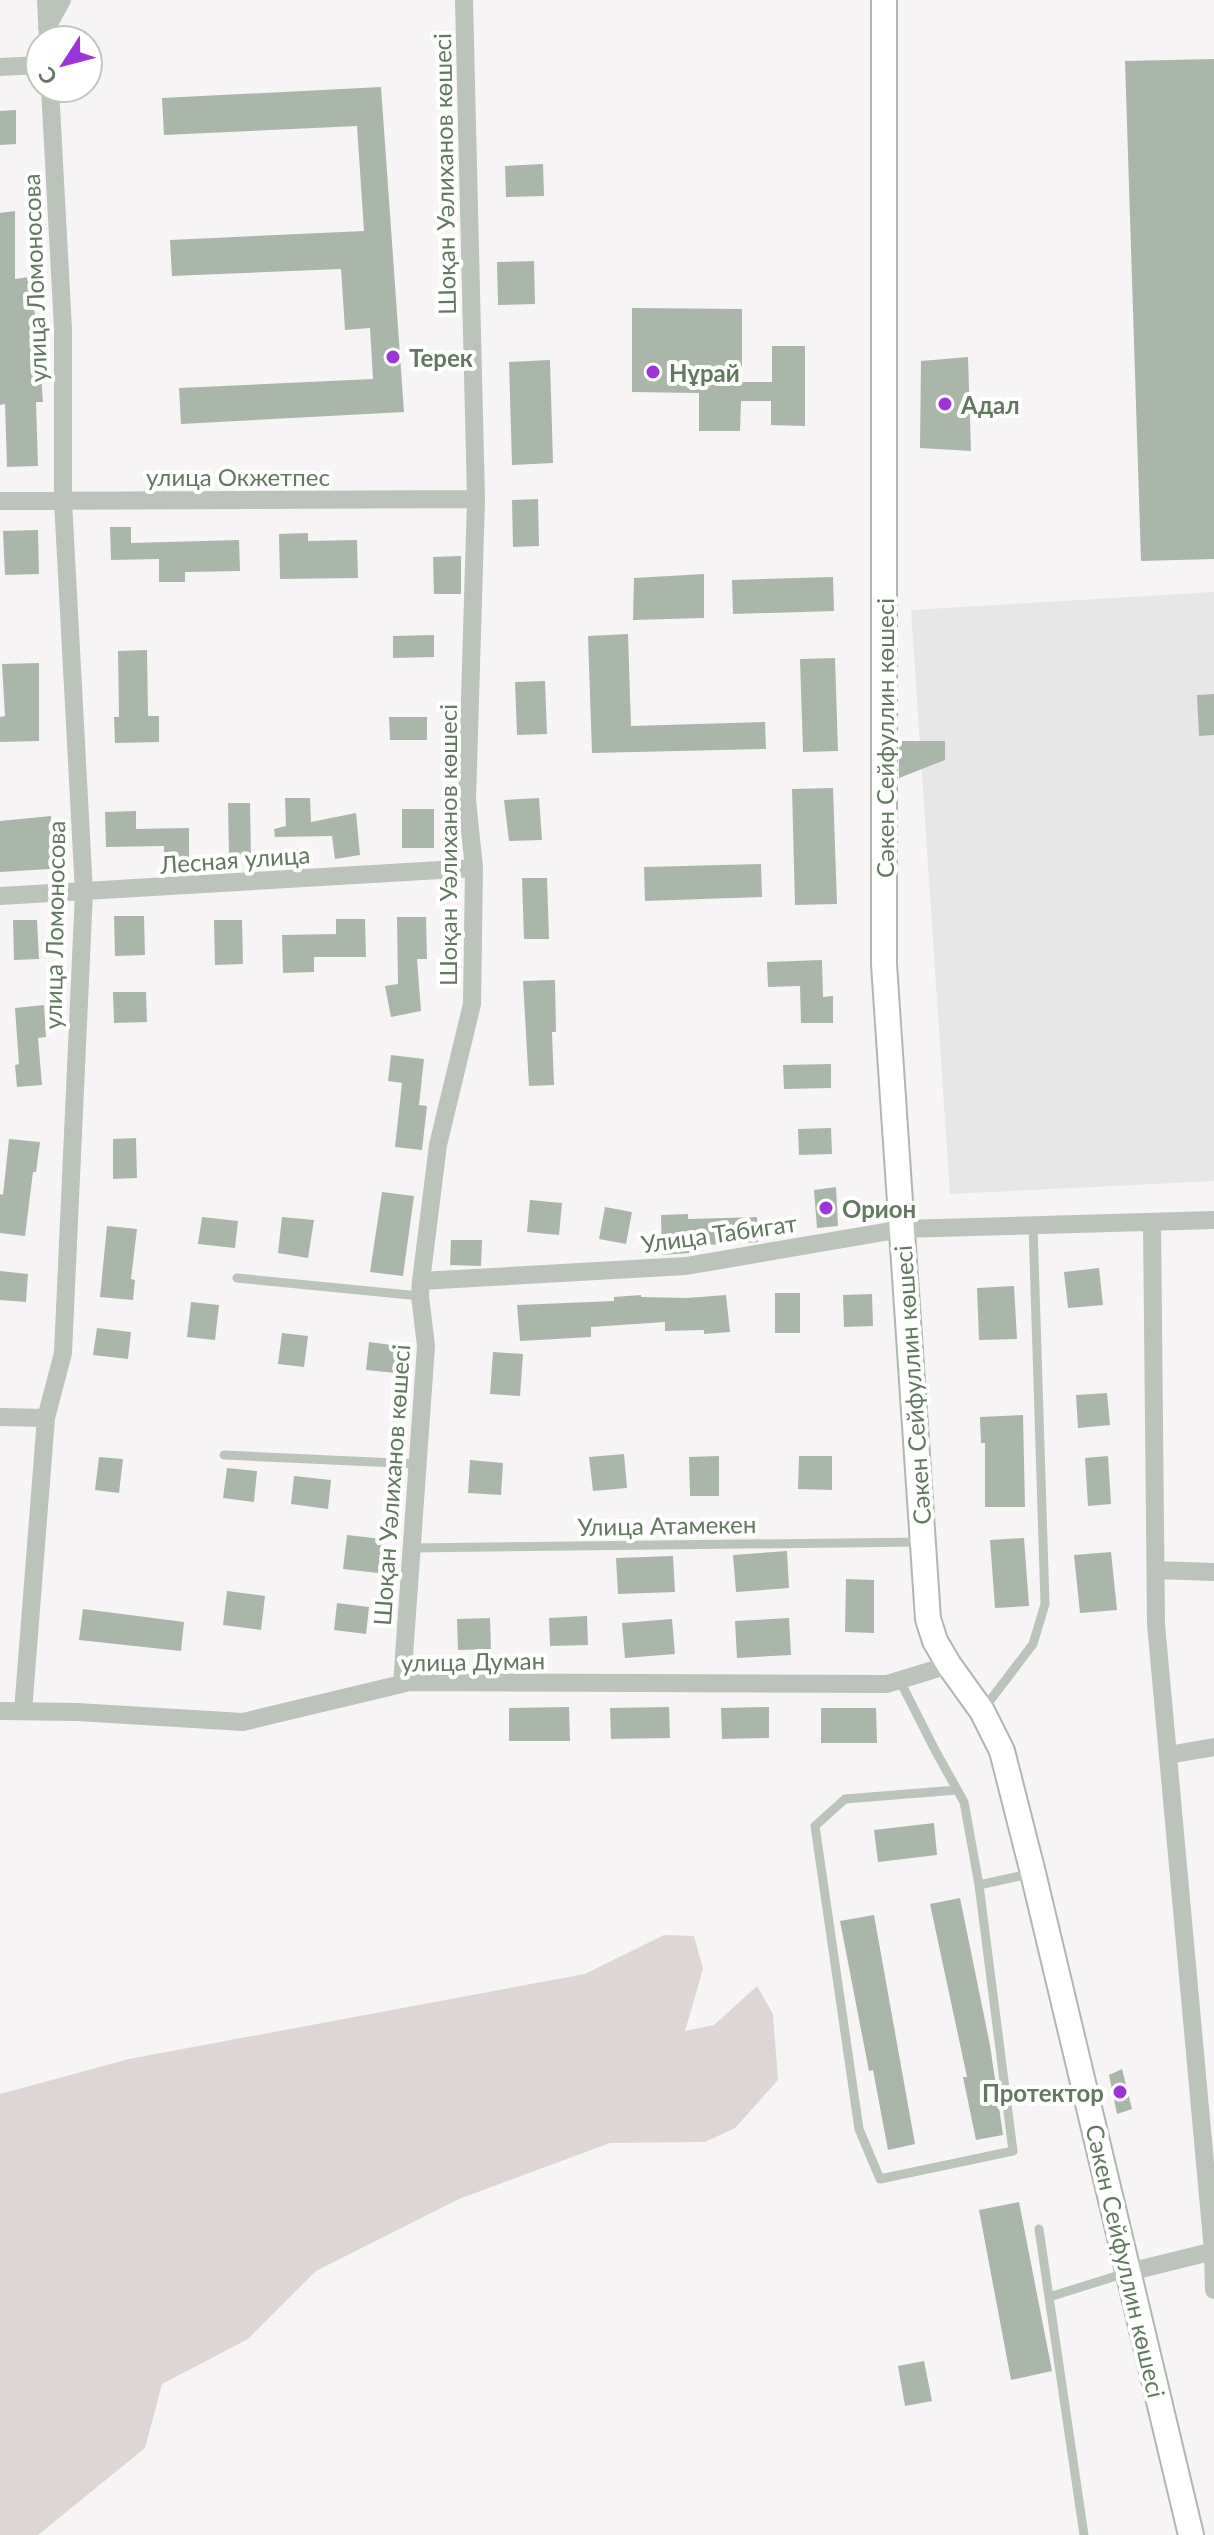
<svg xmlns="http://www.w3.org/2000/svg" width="1214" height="2535" viewBox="0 0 1214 2535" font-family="Lato,sans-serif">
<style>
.built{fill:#e7e7e7}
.green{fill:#ddd6d5}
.building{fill:#abb6aa}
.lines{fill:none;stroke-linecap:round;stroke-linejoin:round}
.secondary-casing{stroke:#afb8ae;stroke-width:28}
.lane{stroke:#bcc3bb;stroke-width:9}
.street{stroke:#bcc3bb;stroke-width:18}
.secondary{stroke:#fff;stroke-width:24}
.poi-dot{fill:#9e33d8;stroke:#fff;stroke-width:3}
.labels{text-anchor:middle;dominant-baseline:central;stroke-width:8;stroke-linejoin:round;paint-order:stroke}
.street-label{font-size:24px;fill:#62785f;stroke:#fff}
.poi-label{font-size:24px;font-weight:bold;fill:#62785f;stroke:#fff;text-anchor:start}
</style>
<rect width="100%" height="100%" fill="#f7f4f6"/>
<path class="built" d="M1214 592V1181L950 1194 911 610Z"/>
<path class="green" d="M664 1935 694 1936 703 1969 685 2031 714 2025 757 1986 773 2014 778 2080 735 2128 705 2142 610 2143 459 2199 316 2271 248 2339 162 2384 145 2448 38 2535H0V2094L129 2059 585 1974Z"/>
<path class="building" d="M1214 59V559L1141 561 1125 61Z
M381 87 404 412 181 424 179 388 373 379 370 328 345 330 341 269 172 276 170 240 364 231 357 126 164 135 162 98Z
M16 110V144L0 145V111Z
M543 164 544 196 506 197 505 166Z
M15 211V279L29 277 38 333 43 402H36L38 466 7 467 5 404 0 405V213Z
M534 261 535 304 498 305 497 262Z
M632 308 742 309V382H772V346H805V426L771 425V401H741L740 431H699V393L632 392Z
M968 357 971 451 920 448 921 361Z
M550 360 553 463 512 465 509 362Z
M538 499 539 546 513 547 512 500Z
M110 527H131V543L239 540 240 571 185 572V582H159V559L111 560Z
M38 530 39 574 5 575 3 531Z
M308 533V541L357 540 358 578 280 579 279 534Z
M461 556V594H434L433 557Z
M704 574V618L633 620 634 578Z
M833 577 834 611 733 614 732 580Z
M628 634 631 726 765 722 766 749 592 753 588 636Z
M434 635V657L393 658V636Z
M147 650 148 716H159V742L115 743 114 717H119L118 651Z
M835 658 838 751 803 752 800 659Z
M39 663V741L0 742V717L5 716 2 664Z
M545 681 547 734 517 735 515 682Z
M1214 694V735L1199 736 1197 695Z
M389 717H427V740H390Z
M899 741H945V760L899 778Z
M833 788 837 904 795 905 792 789Z
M285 798H310L311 822 356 813 360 855 335 859 332 836 275 837 274 829 286 826Z
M539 798 542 840 509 841 504 800Z
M228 803H250L251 857H229Z
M402 809H434V848H402Z
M136 811V829L189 828V860H164V846L106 847 105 812Z
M51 816 50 869 0 872V821Z
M761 864 762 897 645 901 644 867Z
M522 878H547L549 939H524Z
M114 916H144L145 955 115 956Z
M397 917H426L427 959H417L421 1011 391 1017 385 986 398 984Z
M336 919H365L366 957H314V972L283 973 282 935 336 934Z
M13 920H37L39 959 14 960Z
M214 920H242L243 964 215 965Z
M822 960 823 997 833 996V1023H801L800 986 768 987 767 962Z
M555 980 556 1032H552L554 1085 529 1086 523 981Z
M113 992H146L147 1022 114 1023Z
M44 1005 46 1037 38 1038 42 1085 17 1087 15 1065 19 1064 15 1008Z
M391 1055 424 1059 419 1105 427 1106 422 1150 395 1147 402 1083 388 1081Z
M831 1064V1088L784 1089 783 1065Z
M831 1128 832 1154 799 1155 798 1129Z
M136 1138 137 1178 113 1179V1139Z
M9 1139 40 1142 36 1172H33L25 1236 0 1233V1194L3 1195Z
M836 1187 838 1226 817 1228 814 1190Z
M382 1192 414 1196 403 1276 370 1272Z
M530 1200 562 1203 559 1235 527 1232Z
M605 1207 632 1212 626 1244 599 1239Z
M688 1214V1219L757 1217 758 1242 689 1246V1253L662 1255 661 1215Z
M202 1217 238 1221 235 1248 198 1244Z
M282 1217 314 1220 308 1258 278 1253Z
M107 1226 137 1229 131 1279 135 1280 133 1300 100 1297Z
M451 1240H482L481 1266 450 1265Z
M1099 1268 1103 1305 1068 1308 1064 1272Z
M0 1271 28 1274 26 1302 0 1300Z
M1014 1286 1017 1339 979 1340 977 1288Z
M775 1293H800V1333H775Z
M872 1294 873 1326 844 1327 843 1295Z
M641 1295V1297L687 1298 726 1295 730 1332 704 1334V1330L665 1331V1322L591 1327V1337L520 1341 517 1305 614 1301V1297Z
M191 1302 219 1305 215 1340 187 1337Z
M97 1328 131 1332 128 1359 93 1355Z
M282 1333 308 1336 304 1367 278 1364Z
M369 1342 399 1346 396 1373 366 1370Z
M493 1352 523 1354 520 1396 490 1394Z
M1107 1393 1110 1425 1078 1428 1076 1395Z
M1023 1415 1025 1507H985V1443H981L980 1417Z
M624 1454 627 1488 593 1491 589 1457Z
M719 1456V1496H690L689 1457Z
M799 1456H832V1490L798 1489Z
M1108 1456 1111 1504 1088 1506 1085 1458Z
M99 1457 123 1459 119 1493 95 1490Z
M470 1460 503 1463 501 1495 468 1493Z
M227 1468 257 1471 254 1502 223 1498Z
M294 1476 331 1480 328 1509 291 1504Z
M347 1535 382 1539 378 1573 343 1569Z
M1024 1538 1029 1606 995 1608 990 1540Z
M787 1551 789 1588 736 1592 733 1555Z
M1111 1552 1117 1610 1080 1613 1074 1555Z
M673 1556 675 1592 618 1594 616 1558Z
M846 1579 874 1580V1633L845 1632Z
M227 1591 265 1596 261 1630 223 1625Z
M337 1603 369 1607 366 1634 334 1630Z
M83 1609 184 1622 181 1651 79 1640Z
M587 1616 588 1645 550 1646 549 1618Z
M490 1618 491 1649 458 1650 457 1619Z
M789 1618 791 1655 737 1658 735 1621Z
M672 1619 675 1654 625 1658 622 1623Z
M569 1707 570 1741H509V1708Z
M669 1707 670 1738 611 1739 610 1708Z
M769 1707V1738L722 1739 721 1708Z
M821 1708H876L877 1743H821Z
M934 1823 937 1855 878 1862 874 1830Z
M960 1898 990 2045 1003 2135 976 2140 963 2077H967L930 1904Z
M874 1915 915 2144 888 2150 873 2070 869 2071 840 1921Z
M1122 2069 1132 2109 1117 2114 1109 2075Z
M1019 2202 1052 2371 1011 2380 979 2210Z
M924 2361 932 2401 905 2406 898 2366Z"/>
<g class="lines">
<g class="secondary-casing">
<path id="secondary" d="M884 0V964L928 1619 935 1641 949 1665 982 1711 1002 1751 1033 1873 1191 2535"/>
</g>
<path class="lane" d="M237 1278 420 1296
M224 1455 418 1464
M411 1548 923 1542
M900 1681 936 1752 964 1802 979 1885 1033 1873
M982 1711 1033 1644 1045 1604 1033 1225
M957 1790 845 1799 815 1826 859 2129 880 2179 1013 2151 979 1885
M1039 2229 1084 2535
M1049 2297 1126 2273"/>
<path class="street" d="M46 0 48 40
M47 27 62 0
M0 67 40 65
M0 501 476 499
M0 896 474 868
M1152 1222 1156 1624 1213 2251 1214 2290
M421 1281 686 1266 902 1229 1214 1220
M0 1417 46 1418
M1156 1570 1214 1572
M402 1684 426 1346 420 1296 421 1281 438 1145 472 1004 474 868 467 800 476 499 464 0
M0 1711 77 1712 243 1722 410 1682 887 1684 949 1665
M23 1711 46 1418 63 1353 84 892 63 501V329L50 88
M1168 1755 1214 1747
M1129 2272 1214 2251"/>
<use href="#secondary" class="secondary"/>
</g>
<g class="poi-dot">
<circle cx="393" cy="357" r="8"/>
<circle cx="653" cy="372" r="8"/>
<circle cx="945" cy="404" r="8"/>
<circle cx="826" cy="1208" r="8"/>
<circle cx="1120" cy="2092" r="8"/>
</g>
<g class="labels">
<g class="street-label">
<text transform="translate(444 174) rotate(-91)">Шоқан Уәлиханов көшесі</text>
<text transform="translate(34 278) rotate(-92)">улица Ломоносова</text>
<text x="238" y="476">улица Окжетпес</text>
<text transform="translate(884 738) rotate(-90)">Сәкен Сейфуллин көшесі</text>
<text transform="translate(447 845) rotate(-90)">Шоқан Уәлиханов көшесі</text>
<text transform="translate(235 859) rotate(-4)">Лесная улица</text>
<text transform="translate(54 925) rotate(-89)">улица Ломоносова</text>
<text transform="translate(719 1233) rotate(-8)">Улица Табигат</text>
<text transform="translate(912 1385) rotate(-94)">Сәкен Сейфуллин көшесі</text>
<text transform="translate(391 1485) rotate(-86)">Шоқан Уәлиханов көшесі</text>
<text transform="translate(667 1525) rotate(-1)">Улица Атамекен</text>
<text transform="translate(473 1661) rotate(-1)">улица Думан</text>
<text transform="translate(1126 2261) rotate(77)">Сәкен Сейфуллин көшесі</text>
</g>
<g class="poi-label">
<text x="409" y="357">Терек</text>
<text x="669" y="372">Нұрай</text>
<text x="961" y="404">Адал</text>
<text x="842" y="1208">Орион</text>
<text x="1104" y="2092" text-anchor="end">Протектор</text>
</g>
</g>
<g transform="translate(64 64) rotate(234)"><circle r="38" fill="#ffffff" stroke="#c0c9bf" stroke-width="2"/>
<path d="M0-6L14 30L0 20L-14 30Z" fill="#9e33d8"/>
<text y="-12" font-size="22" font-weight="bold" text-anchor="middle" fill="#62785f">С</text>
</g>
</svg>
